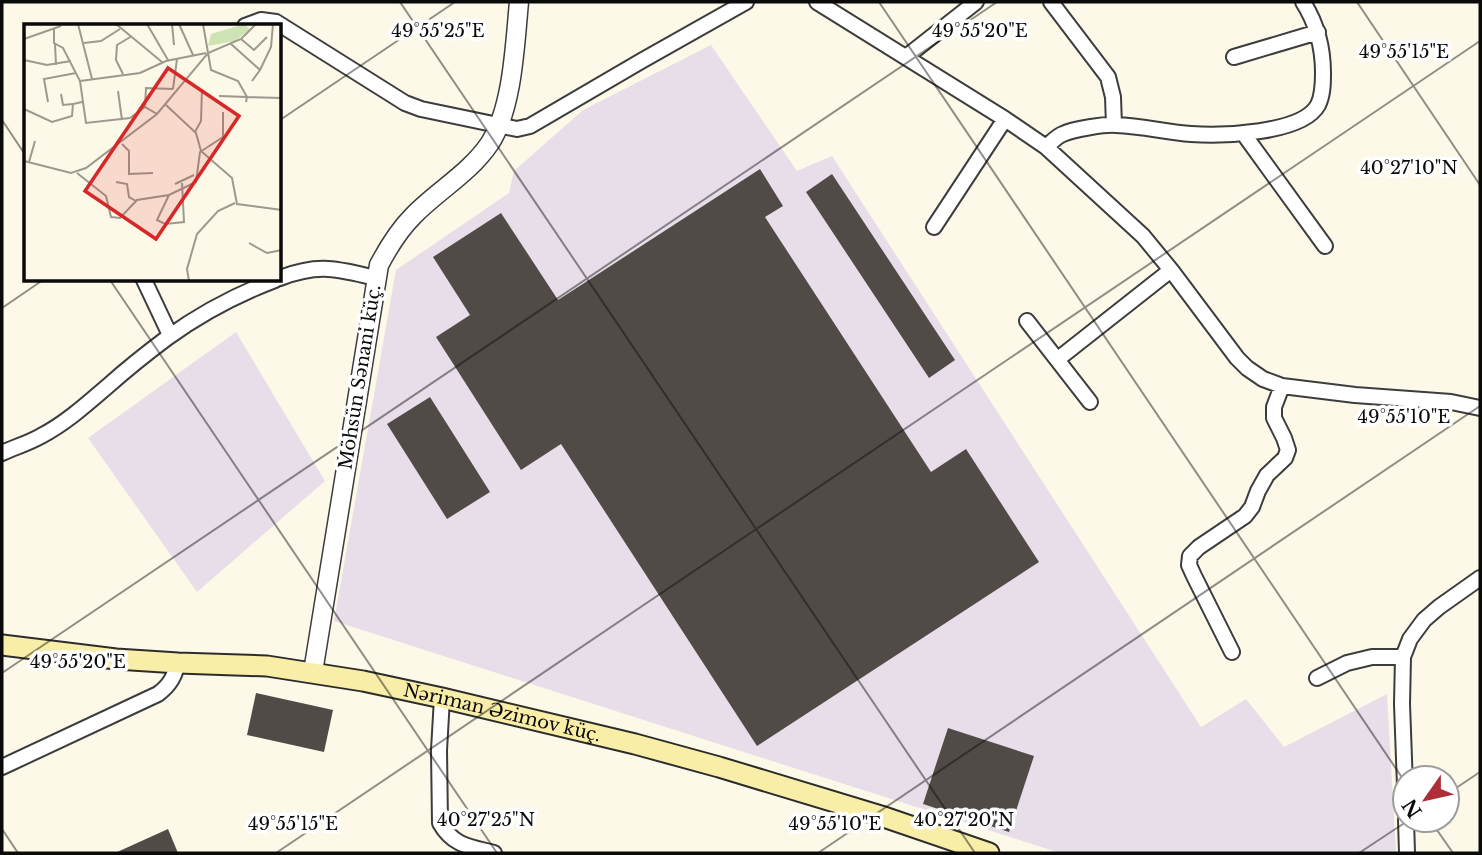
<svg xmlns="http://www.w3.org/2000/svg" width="1482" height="855" viewBox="0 0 1482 855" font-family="'Libre Baskerville',serif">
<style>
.industrial{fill:#e7dee9}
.building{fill:#514b47}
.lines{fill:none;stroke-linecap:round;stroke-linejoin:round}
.minor-casing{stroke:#3d3d3d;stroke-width:18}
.tertiary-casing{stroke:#3d3d3d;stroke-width:21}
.secondary-casing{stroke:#2c2c2c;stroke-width:23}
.minor{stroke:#fff;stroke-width:14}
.tertiary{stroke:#fff;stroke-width:18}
.secondary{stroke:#f9eea8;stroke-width:19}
.ticks{fill:none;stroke:#0a0a0a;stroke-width:2;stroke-opacity:0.45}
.labels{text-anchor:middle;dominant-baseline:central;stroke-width:7;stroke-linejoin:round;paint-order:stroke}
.street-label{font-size:18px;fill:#0a0a0a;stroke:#fff}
.inset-road{fill:none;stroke:#9c998f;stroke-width:2}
.view{fill:#d62828;fill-opacity:0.15;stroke:#d62828;stroke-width:3.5}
.inset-edge{fill:none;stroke:#0a0a0a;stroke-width:3.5}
.ticks-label{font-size:18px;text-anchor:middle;fill:#0a0a0a;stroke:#fff;stroke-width:7;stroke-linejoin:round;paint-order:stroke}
</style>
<rect width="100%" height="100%" fill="#fdf9e8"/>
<path class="industrial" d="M711 45 797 171 832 156 1201 727 1246 699 1284 747 1387 694 1396 853H1060L334 621 396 270 509 193 514 171 583 110Z
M236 332 325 481 197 592 88 438Z"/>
<path class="building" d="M760 169 783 206 765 217 931 472 966 449 1039 562 757 746 561 444 521 470 436 337 470 315 433 257 501 213 558 300Z
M832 174 955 360 929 378 806 192Z
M430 397 490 492 447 519 387 424Z
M256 693 333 710 324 752 247 735Z
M948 728 1034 756 1009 832 923 804Z
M168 829 178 853H115Z"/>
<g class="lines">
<g class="minor-casing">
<path id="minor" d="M817 2 1005 119 1046 147 1143 236 1171 270 1237 358 1247 368 1263 379 1282 386 1355 395 1451 402 1480 408
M1051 2 1108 77 1113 97 1114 125
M245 26 261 20 276 22 405 103 421 109 517 129 530 126 643 60 746 2
M906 57 976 2
M1234 57 1318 32
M1243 133 1325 246
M1046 147C1052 142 1057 136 1063 134 1073 129 1106 124 1116 125 1142 126 1166 132 1191 134 1221 136 1302 134 1318 105 1323 95 1323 83 1323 73 1323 47 1317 24 1303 2
M934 227 1005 119
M280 278C320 263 336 269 376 278
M144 280 170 335
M1027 321 1090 402
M1058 359 1171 270
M2 453C15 447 29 443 41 436 66 423 88 403 109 385 128 368 147 353 167 338 200 314 238 294 275 280
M1232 652 1194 576 1189 565 1190 556 1199 547 1245 516 1252 507 1258 491 1267 475 1285 458 1288 450 1284 438 1274 418V407L1282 386
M1317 678 1347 663 1372 657H1403
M442 698 439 750 440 823C453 846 471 847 494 853
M2 767 158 694C170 685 174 677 178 663
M1405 786 1402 704 1403 657 1410 639 1424 620 1439 607 1480 578
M1406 820 1407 853"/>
</g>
<g class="tertiary-casing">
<path id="tertiary" d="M313 672 379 265C388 248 399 230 413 216 437 191 470 173 490 143 513 107 515 43 519 2"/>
</g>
<g class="secondary-casing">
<g id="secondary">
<path id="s1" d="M2 645 116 659 178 663 267 666 363 681 442 698 635 744 719 767 881 816 989 853"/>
</g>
</g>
<use href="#minor" class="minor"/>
<use href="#tertiary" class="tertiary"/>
<use href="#secondary" class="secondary"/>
</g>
<path class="ticks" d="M400 2 975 853M879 2 1405 782M1357 2 1480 185M2 120 26 156M280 120 455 2M110 280 497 853M2 308 43 280M2 673 997 2M1447 794 1480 772M1430 820 1453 853M2 829 18 853M276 853 1480 41M818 853 1480 406M1359 853 1409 820"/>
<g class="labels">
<g class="street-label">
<text transform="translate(360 377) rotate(-81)">Möhsün Sənani küç.</text>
<text stroke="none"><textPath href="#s1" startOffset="506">Nəriman Əzimov küç.</textPath></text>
</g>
</g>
<g transform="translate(24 24)">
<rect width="257" height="257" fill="#fdf9e8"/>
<path d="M220 0 226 5 211 17 184 22 187 10Z" fill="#cee4b5"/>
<path class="inset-road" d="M54 0 68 55M92 0 138 38M123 0 144 36M148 0 150 21M155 0 169 31M179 0 187 46 214 57 223 73 258 74M30 5V19L39 24 56 57 62 99 106 94 121 83 133 90M0 15 37 2M217 15 230 26 243 13M60 19 77 17 96 5M31 20 32 41M207 20 236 46 228 57M0 36 23 41 47 37M236 46 247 23 249 0M99 50 92 36 93 21 108 12M56 57 116 49 142 37 182 29M149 65 153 35M94 67 98 96M37 70 39 81 49 80M195 72 223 73 222 78M24 78 20 55 52 49M142 81 172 109 177 127M121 83 122 64 149 65M0 85 28 98 48 92 49 80 58 78M171 108 177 97 178 65M98 120 105 127V150L129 149M177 127 208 154 213 180 258 186M0 137 47 149 62 144 133 90 184 29 217 15 232 0M5 138 11 117M53 149 82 172 87 193 96 194 113 176 145 171 172 158 176 128 199 113V88M92 158 103 160 105 173 112 177M151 160 170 151M145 171 133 196 141 200 160 198 158 159M225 219 243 229 258 226M165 257 163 245 173 210 194 187 211 179"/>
<path class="view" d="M144 44 215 92 132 215 61 167Z"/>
<rect width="257" height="257" class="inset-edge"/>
</g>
<g class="ticks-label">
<text x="438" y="37">49°55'25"E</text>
<text x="980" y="37">49°55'20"E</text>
<text x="1404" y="58">49°55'15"E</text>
<text x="1409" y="174">40°27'10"N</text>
<text x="1404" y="423">49°55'10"E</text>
<text x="78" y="668">49°55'20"E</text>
<text x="486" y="826">40°27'25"N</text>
<text x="964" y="826">40°27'20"N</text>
<text x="293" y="830">49°55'15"E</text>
<text x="835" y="830">49°55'10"E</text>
</g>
<rect width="1482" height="855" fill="none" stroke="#0a0a0a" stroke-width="7"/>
<g transform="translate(1426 799) rotate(236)"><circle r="33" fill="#ffffff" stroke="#9d9d9d" stroke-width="2"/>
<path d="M0-5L12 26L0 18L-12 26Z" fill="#ae2d36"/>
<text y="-10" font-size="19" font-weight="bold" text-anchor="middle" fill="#0a0a0a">N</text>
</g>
</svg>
